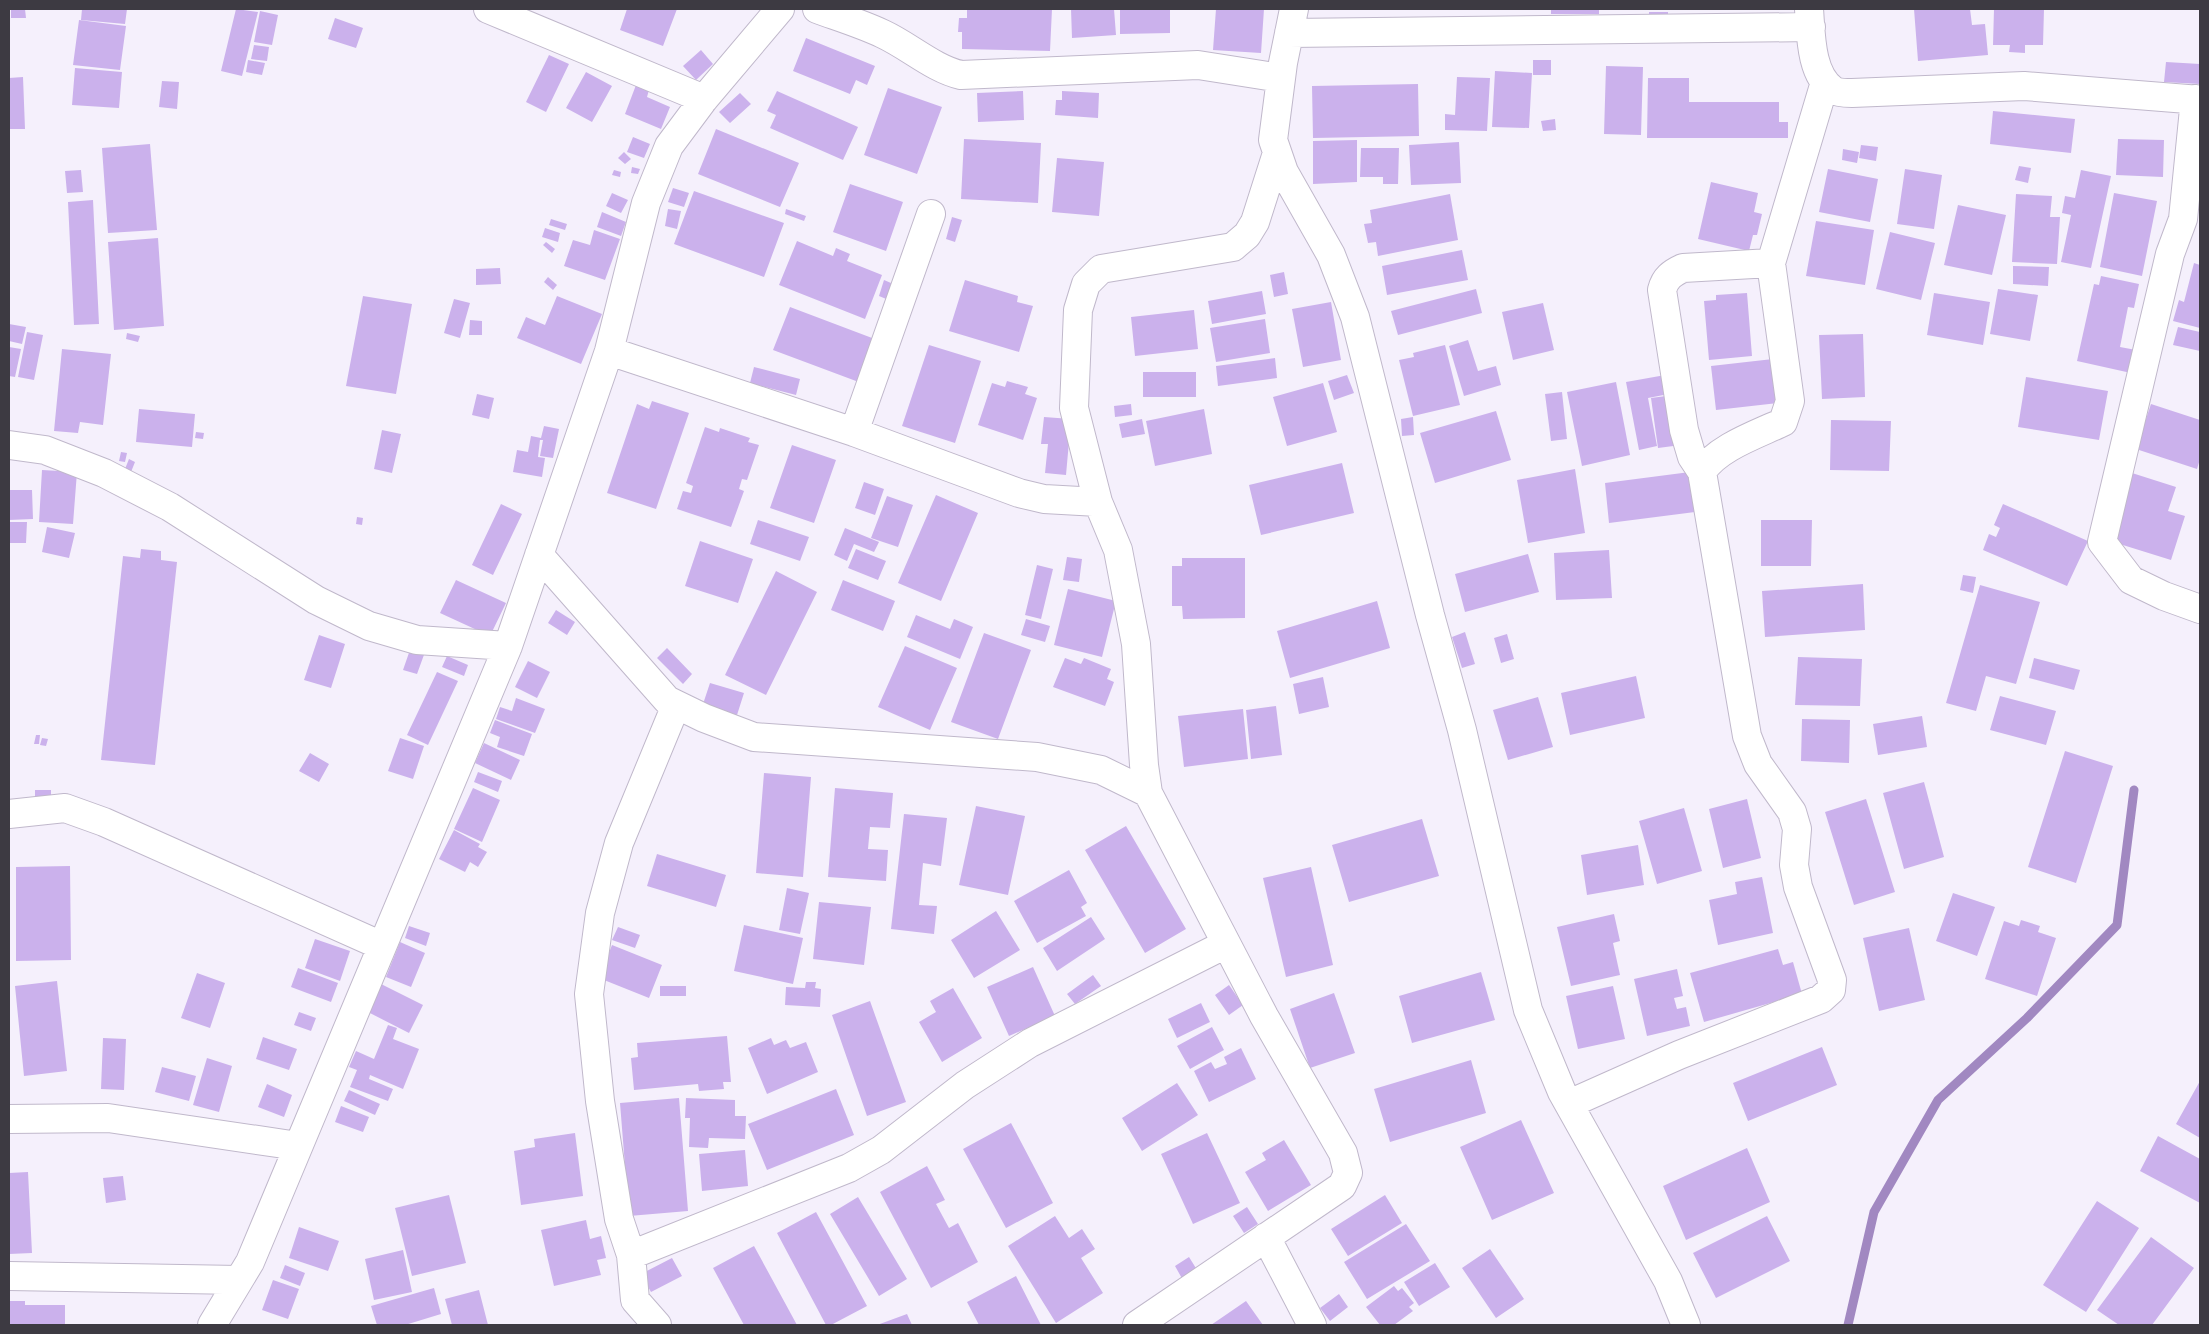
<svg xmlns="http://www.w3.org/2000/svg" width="2209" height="1334" viewBox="0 0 2209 1334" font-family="'Source Serif 4',serif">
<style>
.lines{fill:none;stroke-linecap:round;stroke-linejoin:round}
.stream{stroke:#a188c1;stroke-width:9}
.building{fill:#cbb1ec}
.minor-casing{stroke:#c0b8cb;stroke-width:30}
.minor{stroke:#fff;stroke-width:28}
</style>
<rect width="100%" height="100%" fill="#f5f0fc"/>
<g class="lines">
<path class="stream" d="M1848 1325 1874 1212 1938 1100 2027 1018 2117 925 2134 790"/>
</g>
<path class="building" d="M11 9H25L26 18H11Z
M82 9H127L125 24 81 20Z
M236 9 258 12 242 76 221 71Z
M627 9H677L663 46 620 30Z
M967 9H1052L1050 51 962 49V32H958L959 18H967Z
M1071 9H1114L1116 35 1072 38Z
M1120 9H1170V33L1120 34Z
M1216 9H1264L1261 53 1213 50Z
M1551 9H1599V14H1551Z
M1914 9H1970L1972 25 1985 24 1988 55 1918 61Z
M1994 9H2044L2043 45H2025V53L2009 52 2010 45H1993Z
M260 11 278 15 272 45 254 42Z
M1649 12H1668V27H1649Z
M335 18 363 28 356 48 328 39Z
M79 20 126 26 120 70 73 65Z
M806 38 875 66 867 85 856 80 850 94 793 71Z
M254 45 269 47 267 61 251 59Z
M701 50 713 64 696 80 683 66Z
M549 55 569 64 546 112 526 102Z
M248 60 265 63 262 75 246 72Z
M1533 60H1551V75H1533Z
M2166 62 2200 64V84L2164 82Z
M1606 66 1643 67 1641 135 1604 134Z
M75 68 122 72 119 108 72 105Z
M1495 71 1532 73 1529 128 1492 127Z
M586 72 612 86 592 122 566 108Z
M23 77 25 129H9V78Z
M1457 77 1490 78 1487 131 1445 130V114L1455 115Z
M1648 78H1689V102H1779V122H1788V138H1647Z
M162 81 179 82 177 109 159 107Z
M1418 84 1419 136 1313 138 1312 86Z
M636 85 649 90 647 97 670 107 661 129 625 114Z
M888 88 942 107 917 174 864 155Z
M777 91 858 127 843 160 770 128 776 115 767 111Z
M1023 91 1024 120 978 122 977 93Z
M1062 91 1099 93 1098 118 1055 115 1056 100H1062Z
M740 93 751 104 730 123 719 112Z
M1993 111 2075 119 2071 153 1990 144Z
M1555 119 1556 130 1543 131 1541 121Z
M716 129 799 163 780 207 698 174Z
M633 137 650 144 644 158 627 152Z
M964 139 1041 143 1038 203 961 199Z
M2118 139 2164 140 2163 177 2116 175Z
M1357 140V182L1313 184V141Z
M1459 142 1461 183 1411 185 1409 145Z
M150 144 157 230 108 233 102 148Z
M1861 145 1878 147 1876 161 1859 158Z
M1361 148H1399L1398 184H1383V177H1360Z
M1843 149 1859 152 1857 163 1842 160Z
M624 152 631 159 625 164 618 158Z
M1057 158 1104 162 1099 216 1052 212Z
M2019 166 2031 168 2028 183 2015 180Z
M632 167 640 169 638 174 631 173Z
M1828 169 1878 179 1870 222 1819 212Z
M1905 169 1942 175 1934 229 1897 224Z
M81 170 83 192 67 193 65 171Z
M614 170 621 172 620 177 612 175Z
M2081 170 2111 176 2091 268 2061 262 2071 215 2062 213 2065 196 2075 198Z
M1711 182 1758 193 1754 212 1762 214 1757 235H1753L1749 251 1698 239Z
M850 184 903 202 886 251 833 232Z
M673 188 689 193 684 207 668 202Z
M694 191 784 223 764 277 674 244Z
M612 193 628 200 621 213 606 206Z
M2114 193 2157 201 2142 276 2100 267Z
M1450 194 1458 240 1378 256 1376 242 1368 243 1364 224 1372 223 1370 210Z
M2016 194 2052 196 2050 217H2060L2057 264 2012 262Z
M93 200 99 324 74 325 68 202Z
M1958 205 2006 215 1992 275 1944 265Z
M668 209 681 211 677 229 665 226Z
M786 209 806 216 804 221 785 214Z
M602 212 626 222 621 236 597 227Z
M952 217 962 220 955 242 946 239Z
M551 219 567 224 565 230 549 225Z
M1816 221 1874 230 1865 285 1806 276Z
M545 228 560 233 558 242 542 237Z
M594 230 620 239 605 280 564 266 573 240 590 245Z
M1890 232 1935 243 1921 300 1876 289Z
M158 238 164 326 114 330 108 242Z
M797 241 833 256 836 248 850 254 847 261 882 275 865 319 779 285Z
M546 242 555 249 552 253 543 245Z
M1462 250 1468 280 1387 295 1382 266Z
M2194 263 2200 265V328L2173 321 2179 300 2184 302Z
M2013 266 2049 267 2048 286 2013 284Z
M500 268 501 284 476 285V269Z
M1284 272 1288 294 1274 297 1270 275Z
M2101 276 2139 284 2134 308 2128 307 2120 347 2136 350 2131 373 2077 361 2094 284 2099 285Z
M548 277 557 285 553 290 544 282Z
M884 280 898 286 891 301 879 296Z
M965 280 1018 296 1017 302 1033 306 1019 352 949 331Z
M1476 289 1482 313 1398 335 1391 311Z
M1998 289 2038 295 2030 341 1990 334Z
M1262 291 1266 314 1212 324 1208 301Z
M1747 293 1752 356 1709 360 1704 301 1716 300V295Z
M1934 293 1990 302 1983 345 1927 335Z
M363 296 412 304 396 394 346 386Z
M557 296 602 314 581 364 517 338 526 317 545 325Z
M454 299 470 303 460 338 444 333Z
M1331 302 1341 360 1303 367 1292 309Z
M1543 303 1554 350 1513 360 1502 312Z
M790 307 880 341 864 384 773 350Z
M1194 310 1198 349 1135 356 1131 317Z
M1265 319 1270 353 1216 362 1210 328Z
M470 320 482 321V335H469Z
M9 324 26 327 22 344 9 341Z
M2178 327 2200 332V351L2173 345Z
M27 332 43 335 34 380 18 377Z
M127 333 140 336 138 342 126 339Z
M1863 334 1865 397 1822 399 1819 335Z
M1468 340 1478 371 1496 366 1501 385 1464 396 1449 346Z
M929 345 981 361 955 443 902 426Z
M1445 345 1460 405 1413 416 1399 360 1414 357 1413 353Z
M9 347 21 349 15 377 9 376Z
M62 349 111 354 103 425 80 422 78 433 54 431Z
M1275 358 1277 378 1218 386 1216 366Z
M1773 359 1778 403 1716 410 1711 366Z
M754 367 800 379 796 395 750 383Z
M1143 372H1196V397H1143Z
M1671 374 1674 393 1648 398 1657 446 1639 450 1626 382Z
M1347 375 1354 393 1334 400 1328 381Z
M2026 377 2108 391 2099 440 2018 427Z
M1007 381 1028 387 1025 394 1037 398 1023 440 978 425 992 383 1005 387Z
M1616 382 1630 455 1582 466 1567 392Z
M1323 383 1337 432 1287 446 1273 397Z
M1562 392 1567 439 1551 441 1545 394Z
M477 394 494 398 489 419 472 415Z
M1674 395 1681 445 1658 448 1651 398Z
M652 401 689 413 656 509 607 493 637 404 649 409Z
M1131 404 1132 415 1115 417 1114 406Z
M2151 404 2200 420V459L2197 469 2136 449Z
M139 409 195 414 192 447 136 442Z
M1204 409 1212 454 1155 466 1146 421Z
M1496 411 1511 460 1435 483 1420 433Z
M1044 417 1071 419 1066 475 1045 473 1048 444H1041Z
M1413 417 1414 435 1402 436 1401 419Z
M1142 419 1145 434 1122 438 1119 424Z
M1831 420 1891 421 1889 471 1830 470Z
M544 426 559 429 553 458 540 456 543 440H540L538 457 545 458 542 477 513 472 517 450 528 452 531 436 541 438Z
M705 427 719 432 720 428 750 438 748 442 759 445 747 480 742 479 739 489 744 491 731 527 677 509 683 491 691 493 693 486 686 483Z
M382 430 401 434 392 473 374 469Z
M196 432 204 433 203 439 195 438Z
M792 445 836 460 814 523 770 508Z
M121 452 127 453 125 462 119 461Z
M129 459 135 462 131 472 125 469Z
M1342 463 1354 513 1261 535 1249 485Z
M1575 469 1585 533 1528 543 1517 480Z
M42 470 77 472 73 524 39 522Z
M1690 472 1695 512 1609 523 1605 483Z
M2132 473 2176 487 2168 511 2185 516 2171 560 2110 541Z
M864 482 884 489 875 515 855 508Z
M9 490H32L33 519 9 520Z
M936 495 978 513 941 601 898 583Z
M887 496 913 505 898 547 871 538Z
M501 504 522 514 493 575 472 565Z
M2003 504 2088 541 2067 586 1983 550 1989 534 1996 537 2000 528 1994 525Z
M357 517 363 518 362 525 356 524Z
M758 520 809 537 800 561 750 544Z
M1761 520H1812L1811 566H1761Z
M9 522H27L26 543H9Z
M47 527 75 533 69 558 42 552Z
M845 528 879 542 874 552 854 544 847 561 834 555Z
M700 541 753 559 738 603 685 586Z
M141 549 161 551V560L177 562 155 765 101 760 123 556 140 558Z
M856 549 886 561 878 580 848 568Z
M1609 550 1612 598 1556 600 1554 553Z
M1528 554 1539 592 1465 612 1455 574Z
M1067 557 1082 559 1079 582 1063 580Z
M1182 558H1245V618L1183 619 1182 606H1172V566H1182Z
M1037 565 1053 569 1041 619 1025 615Z
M776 571 817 592 766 695 725 675Z
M1963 575 1976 577 1973 593 1960 590Z
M456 580 506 603 490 636 440 613Z
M843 580 895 601 883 631 831 610Z
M1863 584 1865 630 1765 637 1762 591Z
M1980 585 2040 602 2016 684 1986 676 1976 711 1946 703Z
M1068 589 1116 601 1102 657 1054 645Z
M1377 601 1390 648 1290 678 1277 631Z
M556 610 575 622 567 635 548 623Z
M916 615 950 629 954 619 973 627 960 659 907 637Z
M1026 619 1050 626 1045 642 1021 635Z
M1465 632 1475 664 1462 668 1452 637Z
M984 633 1031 650 998 739 951 722Z
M1507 634 1514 659 1501 663 1494 638Z
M319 635 345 644 331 688 304 680Z
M905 646 957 668 930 730 878 707Z
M411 647 425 652 417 674 403 670Z
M667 648 692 674 683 684 657 658Z
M447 656 468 665 464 676 442 667Z
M1798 657 1862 659 1860 706 1795 705Z
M1065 658 1081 664 1084 658 1111 669 1107 679 1114 682 1105 706 1053 687Z
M2034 658 2080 670 2074 690 2029 678Z
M528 661 550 672 537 698 515 687Z
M437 672 458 681 428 745 407 735Z
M1636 676 1645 718 1570 735 1561 693Z
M1323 677 1329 707 1299 714 1293 684Z
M710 683 744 693 737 715 703 704Z
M2000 696 2056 711 2046 745 1990 730Z
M1538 697 1553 747 1508 760 1493 710Z
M516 698 545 709 535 733 496 719 500 707 512 711Z
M1276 706 1282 755 1251 759 1246 710Z
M1243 709 1248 759 1184 767 1178 716Z
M1922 716 1927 747 1878 755 1873 724Z
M1802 719 1850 720 1849 763 1801 761Z
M495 720 532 734 524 756 497 747 500 737 490 733Z
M36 735H40L39 744H34Z
M42 738 48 739 46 746 40 745Z
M400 738 424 746 413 779 388 771Z
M484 743 520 760 511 780 475 763Z
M2065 751 2113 766 2076 883 2028 867Z
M310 753 329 764 319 782 299 771Z
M478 772 502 781 498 792 474 782Z
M764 773 811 777 803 877 756 873Z
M1924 782 1944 857 1904 869 1883 793Z
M473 788 500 800 482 842 454 829Z
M835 788 893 793 890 828 870 827 868 849 888 850 886 881 828 877Z
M35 790H51V802H35Z
M1747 799 1761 858 1723 868 1709 809Z
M1866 799 1895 892 1854 905 1825 812Z
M976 806 1025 816 1008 895 959 885Z
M1684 808 1702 871 1657 884 1639 821Z
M904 814 947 818 941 866 923 863 919 905 937 906 934 934 891 929Z
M1422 819 1439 876 1349 902 1332 845Z
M1126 826 1186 929 1145 953 1085 850Z
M454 830 480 844 478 847 487 852 478 867 470 862 465 872 439 859Z
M1638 845 1644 885 1587 895 1581 855Z
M657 854 726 875 716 907 647 886Z
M70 866 71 960 16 961V867Z
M1311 867 1333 965 1286 977 1263 878Z
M1069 870 1087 903 1081 907 1086 916 1037 943 1014 901Z
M1762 877 1773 933 1718 945 1709 900 1737 894 1735 882Z
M787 888 809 893 800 934 779 930Z
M1953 893 1995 907 1977 956 1936 941Z
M819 902 871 907 864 965 813 959Z
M996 911 1020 950 974 978 951 940Z
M1614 914 1620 941 1613 943 1620 975 1571 986 1557 927Z
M1091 917 1105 939 1057 971 1043 948Z
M2021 920 2040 926 2038 932 2056 938 2037 996 1985 979 2004 921 2019 926Z
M744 925 803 938 793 984 734 971Z
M409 926 430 933 426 946 405 938Z
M618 927 640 935 635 948 612 940Z
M1909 928 1925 1000 1879 1011 1863 938Z
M315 939 350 951 340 981 305 968Z
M400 942 425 953 411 987 386 977Z
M612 945 662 965 649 998 599 978Z
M1778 949 1783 965 1793 962 1802 994 1704 1022 1690 973Z
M1033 967 1055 1016 1009 1036 987 987Z
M298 968 338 983 331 1002 291 987Z
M1677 969 1683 996 1674 998 1677 1009 1686 1007 1690 1026 1647 1036 1634 979Z
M1481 972 1495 1020 1412 1043 1399 996Z
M197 973 225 983 210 1028 181 1018Z
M1093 975 1101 986 1075 1004 1067 994Z
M57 981 67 1071 24 1076 15 986Z
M806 982H816L815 988 821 989 820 1007 785 1005 786 987 805 988Z
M381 984 423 1005 409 1033 366 1011Z
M1229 985 1243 1005 1229 1015 1215 995Z
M660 986H686V996H660Z
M1613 986 1625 1039 1578 1049 1566 996Z
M953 988 982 1038 942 1062 919 1022 936 1012 930 1001Z
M1334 993 1355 1053 1310 1068 1290 1009Z
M870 1001 906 1102 867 1116 832 1015Z
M1201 1003 1210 1022 1177 1038 1168 1019Z
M299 1012 316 1018 311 1031 294 1025Z
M388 1025 397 1028 393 1039 419 1049 403 1089 370 1075 369 1079 393 1089 388 1101 350 1087 357 1070 349 1067 356 1051 374 1059Z
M1212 1027 1224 1050 1190 1069 1177 1046Z
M727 1036 731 1082H723L724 1089 699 1091 698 1084 634 1090 631 1058 638 1057 637 1043Z
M263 1037 297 1049 289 1070 256 1059Z
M103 1038 126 1039 124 1090 101 1089Z
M771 1038 774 1045 786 1040 790 1048 806 1042 818 1072 767 1094 748 1048Z
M1822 1047 1837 1085 1748 1121 1733 1083Z
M1241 1048 1256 1079 1209 1102 1194 1071 1211 1062 1215 1069 1227 1064 1224 1057Z
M207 1058 232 1066 219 1112 193 1105Z
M1471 1060 1486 1113 1390 1142 1374 1089Z
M162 1067 196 1076 189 1101 155 1092Z
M2200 1081V1138L2176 1124Z
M1177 1083 1198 1115 1142 1151 1122 1118Z
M267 1084 292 1095 284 1117 258 1107Z
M836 1089 854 1135 767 1170 748 1124Z
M349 1090 380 1104 375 1115 344 1101Z
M679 1098 688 1211 629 1216 620 1103Z
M686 1098 735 1100V1116H746L745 1139 709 1138 708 1148 689 1147 690 1118H685Z
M341 1106 369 1117 363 1132 335 1122Z
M1521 1120 1554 1193 1492 1220 1460 1147Z
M1011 1123 1053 1203 1006 1228 963 1149Z
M575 1133 583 1196 521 1205 514 1151 535 1147 534 1139Z
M1207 1133 1240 1203 1193 1224 1161 1154Z
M2158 1136 2200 1159V1203L2140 1171Z
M1284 1140 1311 1185 1268 1211 1245 1172 1266 1160 1262 1153Z
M1747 1148 1770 1202 1686 1240 1663 1186Z
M745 1150 748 1186 702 1191 699 1154Z
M927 1166 945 1200 936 1204 949 1228 958 1223 978 1262 931 1288 880 1192Z
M28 1172 32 1253 9 1254V1173Z
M123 1176 126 1200 106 1203 103 1178Z
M449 1195 466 1263 412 1276 395 1208Z
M1385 1195 1402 1223 1348 1256 1331 1229Z
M858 1197 907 1279 879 1296 830 1214Z
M2097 1201 2139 1228 2086 1312 2043 1285Z
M1247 1207 1258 1224 1244 1233 1233 1216Z
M816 1212 867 1306 831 1325H826L777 1233Z
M1055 1216 1069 1238 1082 1229 1095 1249 1081 1258 1103 1293 1056 1323 1008 1246Z
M1767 1216 1790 1261 1716 1298 1693 1253Z
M586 1220 590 1239 601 1236 606 1258 597 1260 601 1275 554 1286 541 1230Z
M1406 1224 1430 1261 1367 1299 1344 1262Z
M299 1227 339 1241 328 1271 289 1258Z
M2151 1237 2194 1268 2152 1325H2119L2097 1310Z
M754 1246 797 1325H744L713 1268Z
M1490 1249 1524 1299 1496 1318 1462 1268Z
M403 1250 412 1292 374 1300 365 1259Z
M1189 1257 1199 1273 1184 1282 1175 1266Z
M672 1258 682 1276 651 1292 641 1274Z
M1435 1263 1450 1287 1419 1306 1404 1282Z
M285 1265 305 1273 300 1286 280 1278Z
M1016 1276 1041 1325H979L967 1302Z
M273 1280 299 1289 288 1319 262 1310Z
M1394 1286 1398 1291 1402 1288 1414 1303 1409 1307 1413 1311 1394 1325H1380L1366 1307Z
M434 1288 441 1314 405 1325H377L371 1306Z
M479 1290 488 1325H452L445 1299Z
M1339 1294 1348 1307 1330 1321 1320 1308Z
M9 1301H25V1305H65V1325H9Z
M1246 1301 1263 1325H1211Z
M907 1314 912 1325H877Z"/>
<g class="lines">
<g class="minor-casing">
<path id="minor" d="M488 9 704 99
M817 9C839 17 862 24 883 34 909 46 934 69 961 75L1198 65 1281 78
M1294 9 1283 63 1273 140 1284 172 1331 255 1355 317 1430 615 1462 730 1528 1010 1562 1092 1668 1281 1686 1325
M1809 9C1811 33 1810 74 1833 90 1838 93 1846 93 1852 93L2024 86 2200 100
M1289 33 1811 27
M2195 99 2183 219 2170 254 2102 542 2131 580 2164 596 2200 609
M609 351 854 432 1019 493 1044 499 1098 502
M854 432 931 214
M9 445 45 450 104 473 170 507 316 600 369 626 417 640 508 646
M1702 472 1692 457 1684 430 1662 290C1665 278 1672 273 1683 268L1771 263
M539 555 667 700 704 718 754 737 1037 757 1101 770 1148 793
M9 814 65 808 104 822 382 946
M1569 1104 1679 1055 1821 999 1831 990 1832 980 1798 887 1794 865 1797 829 1792 812 1758 764 1747 736 1702 472C1716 448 1758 434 1783 422L1790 401 1771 263 1825 82
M9 1119 108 1118 298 1146
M1266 1237 1312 1325
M631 1255 849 1168 881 1150 965 1085 1030 1043 1226 944
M9 1276 239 1280
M212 1325 250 1262 508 646 609 351 646 203 669 146 704 99 780 9
M657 1325 635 1300 631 1255 619 1219 600 1101 589 994 600 913 619 843 676 705
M1137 1325 1342 1186 1348 1173 1343 1153 1264 1016 1148 793 1144 765 1136 644 1118 550 1098 502 1074 408 1078 310 1086 284 1101 269 1233 247 1247 235 1255 222 1277 153"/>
</g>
<use href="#minor" class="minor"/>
</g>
<rect width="2209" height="1334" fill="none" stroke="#3d3a42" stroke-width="20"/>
</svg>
